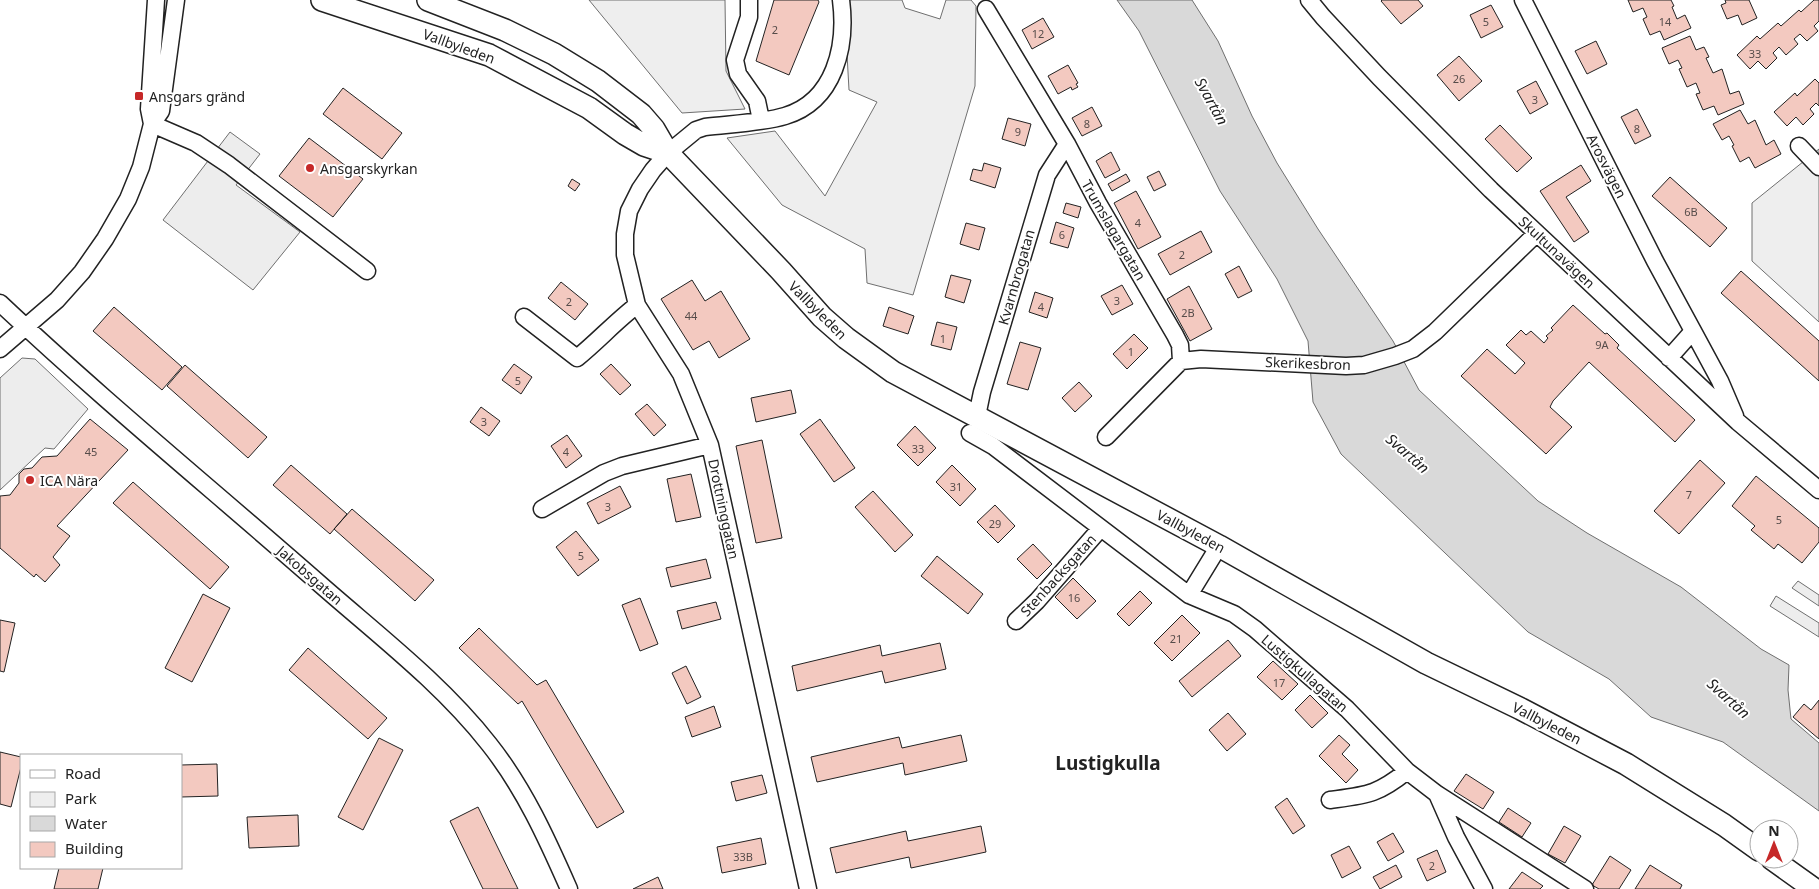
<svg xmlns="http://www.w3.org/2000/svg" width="1819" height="889" viewBox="0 0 1819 889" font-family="'Noto Sans',sans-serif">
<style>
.green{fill:#eee;stroke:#6f6f6f}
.parking{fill:#ededed;stroke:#6f6f6f}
.water{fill:#d9d9d9;stroke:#6f6f6f}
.building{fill:#f3c9c0;stroke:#222}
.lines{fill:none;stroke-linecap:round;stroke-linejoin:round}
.minor-casing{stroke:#222;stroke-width:19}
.major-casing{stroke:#222;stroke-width:24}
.minor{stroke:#fff;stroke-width:16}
.major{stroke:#fff;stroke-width:21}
.poi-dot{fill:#c62828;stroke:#fff;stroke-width:2}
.labels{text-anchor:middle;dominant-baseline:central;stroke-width:4;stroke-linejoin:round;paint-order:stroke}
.number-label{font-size:11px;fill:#564c4a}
.street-label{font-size:14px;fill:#222;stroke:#fff}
.poi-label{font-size:14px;fill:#222;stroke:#fff;text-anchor:start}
.water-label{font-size:15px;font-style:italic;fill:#222;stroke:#fff}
.district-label{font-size:19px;font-weight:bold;fill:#222;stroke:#fff}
</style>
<rect width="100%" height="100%" fill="#fff"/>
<path class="green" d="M589 0H725L726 71 745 109 682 113Z
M844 0H902L905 8 940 19 946 0H971L976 6 975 86 913 295 867 283 865 249 782 205 727 138 775 131 825 196 877 102 849 90Z
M1819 149V322L1752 261V203Z"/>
<path class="parking" d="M230 132 260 154 236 185 300 232 253 290 163 220Z
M22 358 35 359 88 409 54 449 45 448 0 490V378Z
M1798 581 1819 595V606L1792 588Z
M1776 596 1819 623V637L1770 606Z"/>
<path class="water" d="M1117 0H1192L1218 41 1252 116 1277 163 1318 229 1393 341 1419 390 1538 501 1587 533 1681 587 1761 649 1789 665 1788 690 1791 719 1819 743V811L1723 742 1651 717 1609 679 1528 632 1341 454 1313 402 1308 341 1277 279 1220 191 1139 31Z"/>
<path class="building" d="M774 0H818L819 2 789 75 756 61Z
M1382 0H1418L1423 6 1401 24 1381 1Z
M1628 0H1671L1674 6 1672 7 1677 19 1685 15 1691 28 1664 40 1660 31 1650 35 1643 19 1647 17 1643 8 1633 12Z
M1725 0H1749L1757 18 1742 25 1738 15 1727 19 1721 5 1726 3Z
M1814 0H1819V21L1814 26 1818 31 1807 41 1800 34 1794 39 1798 44 1786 55 1779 47 1773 53 1777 58 1766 69 1758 61 1750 69 1737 55 1757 36 1760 39 1778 23 1781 26 1799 10 1801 12Z
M1491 5 1503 27 1481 38 1470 15Z
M1043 18 1054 37 1032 49 1022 30Z
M1690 36 1696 50 1704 47 1709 57 1706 58 1713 73 1722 69 1730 94 1739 91 1744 104 1718 115 1714 106 1703 110 1696 94 1700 93 1696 83 1687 87 1679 69 1682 68 1678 60 1669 64 1662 48Z
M1596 41 1607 64 1587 74 1575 51Z
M1459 56 1482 81 1459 101 1437 75Z
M1068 65 1078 83 1076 84 1078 87 1072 90 1071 87 1058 94 1048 76Z
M1815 79 1819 83V106L1816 103 1810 109 1814 114 1803 125 1796 117 1787 126 1774 112 1795 93 1797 96Z
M1536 81 1548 104 1530 114 1517 91Z
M343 88 402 133 382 159 323 114Z
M1092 107 1102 126 1082 136 1072 118Z
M1637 109 1651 136 1635 144 1621 117Z
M1740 110 1748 124 1755 120 1766 145 1774 140 1781 154 1755 168 1749 157 1740 162 1732 146 1734 145 1729 136 1722 140 1713 124Z
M1008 118 1031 124 1025 146 1002 139Z
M1500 125 1532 158 1517 172 1485 139Z
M309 138 363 179 333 217 279 176Z
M1111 152 1120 170 1105 178 1096 161Z
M984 163 1001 168 995 188 970 180 973 169 982 171Z
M1581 165 1591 181 1566 197 1589 232 1574 242 1540 191Z
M1159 171 1166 185 1154 191 1147 177Z
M1126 174 1130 181 1112 191 1108 184Z
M1670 177 1727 228 1710 247 1652 196Z
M572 179 580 184 575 191 568 186Z
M1136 191 1161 237 1138 249 1114 203Z
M1066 203 1081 207 1078 218 1063 213Z
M1056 222 1074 228 1068 248 1050 243Z
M966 223 985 228 979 250 960 244Z
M1201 231 1212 252 1170 275 1158 254Z
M1239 266 1252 291 1238 298 1225 274Z
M1741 271 1819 341V381L1721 293Z
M951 275 971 280 964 303 945 297Z
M692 280 705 301 721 291 750 339 719 358 709 341 693 350 661 299Z
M561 282 588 304 575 320 548 298Z
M1122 285 1133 304 1112 315 1101 296Z
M1189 286 1212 329 1190 341 1167 299Z
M1035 292 1053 298 1047 318 1029 312Z
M1573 305 1605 334 1607 333 1619 345 1617 348 1695 420 1675 442 1589 362 1553 401 1550 407 1572 427 1546 454 1461 376 1487 349 1515 374 1525 363 1506 345 1521 330 1526 335 1531 331 1544 343 1548 338 1546 336 1553 330 1551 328Z
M114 307 182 367 162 390 93 331Z
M889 307 914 316 908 334 883 326Z
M937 322 957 327 951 350 931 345Z
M1134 334 1148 348 1127 369 1113 354Z
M1020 342 1041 348 1028 390 1007 384Z
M514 364 532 377 521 394 502 380Z
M611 364 631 385 620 395 600 374Z
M185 365 267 437 248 458 167 386Z
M1079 382 1092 396 1075 412 1062 398Z
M791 390 796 413 756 422 751 398Z
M647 404 666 425 654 436 635 414Z
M481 407 500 421 489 436 470 422Z
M90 419 128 450 57 526 70 536 53 557 60 565 45 582 36 574 34 577 0 548V496L10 495 19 483V474L24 469 32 468 42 457 57 456Z
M820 419 855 468 834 482 800 434Z
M915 426 936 448 918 466 897 445Z
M567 435 582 456 566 468 551 446Z
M762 440 782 538 756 543 736 446Z
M1700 460 1725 483 1679 534 1654 511Z
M291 465 347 514 330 534 273 485Z
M952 465 976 489 960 506 936 482Z
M691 474 701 517 676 522 667 479Z
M1756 476 1819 528V542L1802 563 1778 544 1774 549 1751 530 1755 526 1732 506Z
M133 482 229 567 210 589 113 503Z
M620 486 631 507 598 524 587 503Z
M873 491 913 535 895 552 855 507Z
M995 505 1015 526 998 543 977 522Z
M352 509 434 580 415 601 334 529Z
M576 531 599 560 578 576 556 547Z
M1033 544 1052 564 1037 579 1017 559Z
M937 556 983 594 968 614 921 576Z
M706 559 711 578 671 587 666 568Z
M1073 578 1096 601 1077 619 1055 597Z
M1140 591 1152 603 1129 626 1117 614Z
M203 594 230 608 192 682 165 668Z
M640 598 658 644 640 651 622 605Z
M716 602 721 619 682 629 677 611Z
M1182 615 1200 633 1172 661 1154 643Z
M0 620 15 623 4 672 0 671Z
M479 628 537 685 546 680 624 812 597 828 522 701 518 704 459 648Z
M1228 640 1241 656 1192 697 1179 681Z
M940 643 946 669 885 683 882 671 797 691 792 666 880 645 882 656Z
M308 648 387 718 368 739 289 670Z
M1273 661 1298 684 1282 700 1257 677Z
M686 666 701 697 687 704 672 673Z
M1310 695 1328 713 1312 728 1295 710Z
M1819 700V739L1793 717 1804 704 1811 710Z
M714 706 721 727 692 737 685 717Z
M1228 713 1246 734 1227 751 1209 730Z
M961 735 967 761 905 775 903 763 817 782 811 757 899 737 902 748Z
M1339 735 1350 745 1342 754 1358 770 1346 783 1319 756Z
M379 738 403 750 363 830 338 817Z
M0 752 21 757V767L11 807 0 804Z
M217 764 218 796 181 797V765Z
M1466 774 1494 792 1483 809 1454 791Z
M762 775 767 793 736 801 731 782Z
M1287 798 1305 826 1293 834 1275 807Z
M478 807 518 889H483L450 821Z
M1508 808 1531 823 1522 837 1499 822Z
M298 815 299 846 249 848 247 817Z
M981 826 986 852 911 868 909 857 836 873 830 848 906 831 908 841Z
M1564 826 1581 836 1565 863 1548 854Z
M1393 833 1404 852 1388 861 1377 842Z
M761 838 766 864 722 873 717 847Z
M1349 846 1361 868 1342 878 1331 855Z
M1437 850 1446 872 1427 881 1417 859Z
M1610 856 1631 870 1619 889H1599L1592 885Z
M1396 865 1402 877 1380 889 1373 877Z
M1650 865 1682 885 1680 889H1635Z
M59 868H103L98 889H54Z
M1522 872 1543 886 1540 889H1509Z
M658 877 663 889H633Z"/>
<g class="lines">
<g class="minor-casing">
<path id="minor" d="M749 0V17L735 60 738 74 757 101 761 120
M1309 0 1323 17 1379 77 1491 190 1738 422 1819 490
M1523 0 1655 261 1693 331 1669 358
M986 9 1067 144 1098 203 1175 335 1180 345 1181 361 1106 437
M152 124 196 143 229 165 367 271
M152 124 149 109 156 0
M1799 146 1819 167
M0 303C104 401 214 491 321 585 378 635 442 684 489 744 524 788 547 839 569 889
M524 317 577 358C598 341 616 321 637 305
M1693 331 1720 381 1735 416
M0 349 57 300 82 272 105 239 128 199 141 167 152 124 161 111 176 0
M1181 361 1201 359 1346 366 1364 365 1395 356 1413 349 1435 332 1537 233
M977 416 982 392 1047 175 1067 144
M970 433 993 446 1189 595 1234 614 1255 629 1347 709 1407 771 1437 794 1585 889
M542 509 604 473 622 466 710 445
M1189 595 1219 546
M1016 621 1037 601 1100 529
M1437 794 1456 837 1484 889
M1330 800C1367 795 1377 795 1407 771
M808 889 710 445 681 374 637 305 625 255V234L629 211 640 189 653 170 668 153 696 130 705 127C729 124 762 123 785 116 835 101 847 46 841 0"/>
</g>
<g class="major-casing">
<path id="major" d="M322 0 489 55 589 108 625 134 644 145 668 153
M428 0 505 30 554 54 598 81 641 114 654 129 668 153 781 271 822 317 846 338 893 372 1219 546 1426 663 1521 709 1626 764 1724 825 1759 850
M1772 859 1814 889"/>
</g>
<use href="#minor" class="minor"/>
<use href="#major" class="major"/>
</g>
<g class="poi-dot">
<rect x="134" y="91" width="10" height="10" rx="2.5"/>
<circle cx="310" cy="168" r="5"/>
<circle cx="30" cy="480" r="5"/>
</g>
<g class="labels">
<g class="number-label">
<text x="1486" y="21">5</text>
<text x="1665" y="21">14</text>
<text x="775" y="29">2</text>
<text x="1038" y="33">12</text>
<text x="1755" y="53">33</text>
<text x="1459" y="78">26</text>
<text x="1535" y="99">3</text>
<text x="1087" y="123">8</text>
<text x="1637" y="128">8</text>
<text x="1018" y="131">9</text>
<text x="1691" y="211">6B</text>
<text x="1138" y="222">4</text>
<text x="1062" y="234">6</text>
<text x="1182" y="254">2</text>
<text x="1117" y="300">3</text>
<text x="569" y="301">2</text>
<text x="1041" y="306">4</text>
<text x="1188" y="312">2B</text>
<text x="691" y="315">44</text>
<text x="943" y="338">1</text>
<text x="1602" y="344">9A</text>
<text x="1131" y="351">1</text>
<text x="518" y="380">5</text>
<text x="484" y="421">3</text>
<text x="918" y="448">33</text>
<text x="91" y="451">45</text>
<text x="566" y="451">4</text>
<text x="956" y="486">31</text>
<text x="1689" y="494">7</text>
<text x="608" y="506">3</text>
<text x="1779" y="519">5</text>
<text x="995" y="523">29</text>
<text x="581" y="555">5</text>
<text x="1074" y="597">16</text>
<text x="1176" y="638">21</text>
<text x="1279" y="682">17</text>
<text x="743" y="856">33B</text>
<text x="1432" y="865">2</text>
</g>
<g class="street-label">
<text transform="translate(459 46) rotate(20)">Vallbyleden</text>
<text transform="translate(1607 166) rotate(63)">Arosvägen</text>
<text transform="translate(1114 230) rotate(60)">Trumslagargatan</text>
<text transform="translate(1557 252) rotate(43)">Skultunavägen</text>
<text transform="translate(1016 277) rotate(-74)">Kvarnbrogatan</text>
<text transform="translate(818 310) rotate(45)">Vallbyleden</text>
<text transform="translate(1308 363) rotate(2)">Skerikesbron</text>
<text transform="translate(724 509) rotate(78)">Drottninggatan</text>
<text transform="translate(1191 531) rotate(28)">Vallbyleden</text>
<text transform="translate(310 575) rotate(41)">Jakobsgatan</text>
<text transform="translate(1058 575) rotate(-48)">Stenbacksgatan</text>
<text transform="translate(1305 673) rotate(41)">Lustigkullagatan</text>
<text transform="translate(1547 723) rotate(27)">Vallbyleden</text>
</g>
<g class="poi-label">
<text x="149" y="96">Ansgars gränd</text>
<text x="320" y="168">Ansgarskyrkan</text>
<text x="40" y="480">ICA Nära</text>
</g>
<g class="water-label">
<text transform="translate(1212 101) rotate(61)">Svartån</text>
<text transform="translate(1408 453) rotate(41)">Svartån</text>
<text transform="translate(1729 698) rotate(42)">Svartån</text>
</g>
<g class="district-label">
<text x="1108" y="763">Lustigkulla</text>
</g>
</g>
<rect x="20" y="754" width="162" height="115" fill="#ffffff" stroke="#a7a7a7"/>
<rect x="30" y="770" width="25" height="8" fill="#ffffff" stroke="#a7a7a7"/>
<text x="65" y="779" font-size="15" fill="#222222">Road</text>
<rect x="30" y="792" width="25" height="15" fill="#eeeeee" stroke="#a7a7a7"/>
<text x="65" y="804" font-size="15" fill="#222222">Park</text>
<rect x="30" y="816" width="25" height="15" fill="#d9d9d9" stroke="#a7a7a7"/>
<text x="65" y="829" font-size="15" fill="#222222">Water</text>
<rect x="30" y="842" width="25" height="15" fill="#f3c9c0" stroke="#a7a7a7"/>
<text x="65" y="854" font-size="15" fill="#222222">Building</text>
<g transform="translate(1774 844)"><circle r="24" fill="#ffffff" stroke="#a7a7a7"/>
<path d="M0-4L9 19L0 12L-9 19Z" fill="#c62828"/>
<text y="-8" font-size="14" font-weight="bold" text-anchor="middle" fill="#222222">N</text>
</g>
</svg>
